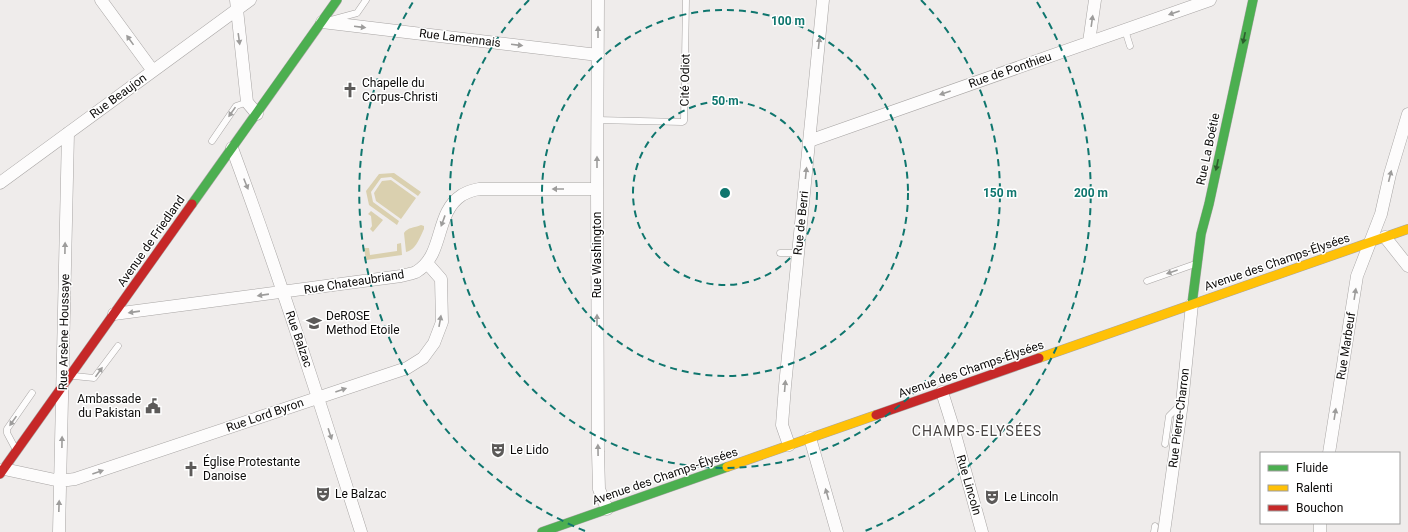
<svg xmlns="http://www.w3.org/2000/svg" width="1408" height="532" viewBox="0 0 1408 532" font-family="Roboto,sans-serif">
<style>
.green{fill:#dad0af}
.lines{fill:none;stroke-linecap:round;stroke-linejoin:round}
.lane-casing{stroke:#a8a5a4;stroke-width:7}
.street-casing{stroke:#a8a5a4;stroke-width:13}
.fast-casing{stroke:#a8a5a4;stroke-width:10}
.slow-casing{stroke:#a8a5a4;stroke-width:10}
.jam-casing{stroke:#a8a5a4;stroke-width:10}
.lane{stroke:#fdfcfc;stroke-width:6}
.street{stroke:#fdfcfc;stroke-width:12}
.fast{stroke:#4caf50;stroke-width:9}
.slow{stroke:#ffc107;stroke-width:9}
.jam{stroke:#c62828;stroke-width:9}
.oneway{fill:#9d9c9b}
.oneway2{fill:#2c5d2d}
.ring{fill:none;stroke:#0f766e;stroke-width:2;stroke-dasharray:7 5}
.labels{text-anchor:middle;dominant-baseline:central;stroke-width:3;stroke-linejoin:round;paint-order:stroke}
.street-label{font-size:12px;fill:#0d0b0a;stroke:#fff}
.poi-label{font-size:12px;fill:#0d0b0a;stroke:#fff;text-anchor:start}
.quarter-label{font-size:14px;letter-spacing:1px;fill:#4b4644;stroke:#fff}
.centre{fill:#0f766e;stroke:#fff;stroke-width:2}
.ring-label{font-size:12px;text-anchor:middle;font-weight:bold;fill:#0f766e;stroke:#fff;stroke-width:3;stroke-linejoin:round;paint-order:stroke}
</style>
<rect width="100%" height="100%" fill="#efeceb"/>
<path class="green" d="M394 173 421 192 418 196 391 177 381 178 371 192 373 202 399 221 397 225 369 205 366 191 379 174Z
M391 180 416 198 401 219 376 201 374 193 382 181Z
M371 211 383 220 373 232 370 229 372 226 371 216 368 214Z
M421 225 424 226V229C420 237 416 250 406 252L404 233C408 227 414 228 421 225Z
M401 243 402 255 366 260 364 248H369L370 255 397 251V244Z"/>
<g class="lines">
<g class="lane-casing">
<path id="lane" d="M331 20 357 13 366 0
M1125 30 1130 46
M597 120 682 122 684 121 686 0
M212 141 236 106 248 102
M780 253H798
M1147 281 1195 264
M74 376 94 378 118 346
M1165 444 1169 416 1180 405
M15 448 7 433V429L32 393
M1154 532 1155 526"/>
</g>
<g class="street-casing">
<path id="street" d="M101 0 153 71
M236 0 247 102 257 114
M598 0 597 189 598 452 599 489 607 509
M322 22 598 55
M1089 42 1095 0
M809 141 1210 0
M232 148C279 275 320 403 361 532
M0 183 250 0
M1385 237 1408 266
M114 314 401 276C405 275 411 274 416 272 445 255 434 213 462 195 467 192 474 190 479 189H597
M942 392 953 427 982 532
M810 438 837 532
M789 445 782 425 785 386 823 0
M1329 453 1357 276 1381 214 1390 174 1408 114
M4 469 60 481 75 479 407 368 423 358 434 343 442 322 441 279 427 263
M59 532 68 133
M1164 532 1182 403 1192 304
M1320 532V523"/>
</g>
<g class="fast-casing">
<path id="fast" d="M192 204 337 0
M1192 304 1201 234 1209 204 1253 0
M542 532 727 467"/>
</g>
<g class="slow-casing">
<path id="slow" d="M1039 358 1408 229
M727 467 876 415"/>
</g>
<g class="jam-casing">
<path id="jam" d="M876 415 1039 358
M0 474 192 204"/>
</g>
<use href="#lane" class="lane"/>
<use href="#street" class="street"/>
<use href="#fast" class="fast"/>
<use href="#slow" class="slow"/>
<use href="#jam" class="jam"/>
</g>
<defs><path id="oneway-solid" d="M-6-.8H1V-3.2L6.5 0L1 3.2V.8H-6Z"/></defs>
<g class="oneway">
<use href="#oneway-solid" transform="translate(1174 13) rotate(161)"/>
<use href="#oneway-solid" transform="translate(1092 21) rotate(-82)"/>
<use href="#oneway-solid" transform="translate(360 27) rotate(7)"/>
<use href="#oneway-solid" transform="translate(598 32) rotate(-90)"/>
<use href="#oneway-solid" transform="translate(239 39) rotate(82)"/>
<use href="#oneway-solid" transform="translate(130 40) rotate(-126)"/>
<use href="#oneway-solid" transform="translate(819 43) rotate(-84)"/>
<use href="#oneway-solid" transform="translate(517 45) rotate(7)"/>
<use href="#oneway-solid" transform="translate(945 93) rotate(161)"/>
<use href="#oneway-solid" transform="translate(232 112) rotate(125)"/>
<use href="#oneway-solid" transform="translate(597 162) rotate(-90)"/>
<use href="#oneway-solid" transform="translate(806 173) rotate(-84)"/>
<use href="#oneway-solid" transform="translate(1390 176) rotate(-76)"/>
<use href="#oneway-solid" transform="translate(246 184) rotate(68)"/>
<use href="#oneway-solid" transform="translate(558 189) rotate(-180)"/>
<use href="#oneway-solid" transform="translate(443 221) rotate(110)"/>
<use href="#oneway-solid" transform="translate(65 248) rotate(-89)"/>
<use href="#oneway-solid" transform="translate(1172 272) rotate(161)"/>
<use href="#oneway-solid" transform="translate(1355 294) rotate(-81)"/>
<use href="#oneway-solid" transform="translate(263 295) rotate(172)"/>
<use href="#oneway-solid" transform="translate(134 312) rotate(172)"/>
<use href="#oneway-solid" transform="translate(597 320) rotate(-90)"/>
<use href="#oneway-solid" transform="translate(440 321) rotate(-80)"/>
<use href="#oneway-solid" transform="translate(99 372) rotate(-54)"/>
<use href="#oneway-solid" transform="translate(785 386) rotate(-85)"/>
<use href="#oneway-solid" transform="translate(341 390) rotate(-19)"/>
<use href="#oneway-solid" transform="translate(1335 414) rotate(-81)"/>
<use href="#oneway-solid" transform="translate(13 421) rotate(125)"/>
<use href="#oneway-solid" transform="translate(330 434) rotate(72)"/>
<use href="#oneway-solid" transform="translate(62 442) rotate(-89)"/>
<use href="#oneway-solid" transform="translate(598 450) rotate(-91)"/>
<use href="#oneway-solid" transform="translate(98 472) rotate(-19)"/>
<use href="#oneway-solid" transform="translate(827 494) rotate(-106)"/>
<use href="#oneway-solid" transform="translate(59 506) rotate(-88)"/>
</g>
<g class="oneway2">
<use href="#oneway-solid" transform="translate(1244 38) rotate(102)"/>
<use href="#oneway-solid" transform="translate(1217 165) rotate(102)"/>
</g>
<g class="ring">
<circle cx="725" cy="193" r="92"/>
<circle cx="725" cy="193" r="183"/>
<path d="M921 0A275 275 0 1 1 529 0"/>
<path d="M585 531A366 366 0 0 1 413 2M1037 2A366 366 0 0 1 865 531"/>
</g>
<defs>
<g id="church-bare" transform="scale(1.2)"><path d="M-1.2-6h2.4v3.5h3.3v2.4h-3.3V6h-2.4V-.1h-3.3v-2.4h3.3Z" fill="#5c5a59" stroke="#fff" stroke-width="2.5" paint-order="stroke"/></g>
<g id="university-bare" transform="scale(1.2)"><path d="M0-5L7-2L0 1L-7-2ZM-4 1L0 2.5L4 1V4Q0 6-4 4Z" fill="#5c5a59" stroke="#fff" stroke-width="2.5" paint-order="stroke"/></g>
<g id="civic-bare" transform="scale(1.2)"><path d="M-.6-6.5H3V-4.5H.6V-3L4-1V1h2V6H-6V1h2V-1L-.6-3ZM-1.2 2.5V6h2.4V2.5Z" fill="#5c5a59" stroke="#fff" stroke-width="2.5" paint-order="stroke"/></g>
<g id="theatre-bare" transform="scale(1.2)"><path d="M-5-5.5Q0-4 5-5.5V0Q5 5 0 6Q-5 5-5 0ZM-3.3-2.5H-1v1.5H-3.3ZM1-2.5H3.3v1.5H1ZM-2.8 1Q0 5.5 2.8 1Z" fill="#5c5a59" stroke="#fff" stroke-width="2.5" paint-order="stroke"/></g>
</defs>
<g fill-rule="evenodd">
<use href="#church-bare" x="350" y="90"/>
<use href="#university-bare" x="314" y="323"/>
<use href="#civic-bare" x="153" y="406"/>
<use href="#theatre-bare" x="498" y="450"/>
<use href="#church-bare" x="191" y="469"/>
<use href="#theatre-bare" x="323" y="494"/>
<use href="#theatre-bare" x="992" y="497"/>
</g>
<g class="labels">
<g class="street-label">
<text transform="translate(460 38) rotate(7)">Rue Lamennais</text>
<text transform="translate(1010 70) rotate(-19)">Rue de Ponthieu</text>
<text transform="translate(685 80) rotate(-89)">Cité Odiot</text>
<text transform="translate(118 96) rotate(-36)">Rue Beaujon</text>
<text transform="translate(1208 149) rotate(-78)">Rue La Boétie</text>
<text transform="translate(801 223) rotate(-84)">Rue de Berri</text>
<text transform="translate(151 241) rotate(-55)">Avenue de Friedland</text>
<text transform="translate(597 255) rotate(-90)">Rue Washington</text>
<text transform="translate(1277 262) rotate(-19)">Avenue des Champs-Élysées</text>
<text transform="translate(354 282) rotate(-9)">Rue Chateaubriand</text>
<text transform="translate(64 332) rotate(-89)">Rue Arsène Houssaye</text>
<text transform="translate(299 339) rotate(71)">Rue Balzac</text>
<text transform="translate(1346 346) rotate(-81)">Rue Marbeuf</text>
<text transform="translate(971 369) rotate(-19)">Avenue des Champs-Élysées</text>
<text transform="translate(265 415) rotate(-19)">Rue Lord Byron</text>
<text transform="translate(1179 418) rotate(-83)">Rue Pierre-Charron</text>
<text transform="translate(665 476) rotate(-19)">Avenue des Champs-Élysées</text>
<text transform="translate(969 485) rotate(74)">Rue Lincoln</text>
</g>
<g class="poi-label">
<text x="362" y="83">Chapelle du<tspan x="362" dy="14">Corpus-Christi</tspan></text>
<text x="326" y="316">DeROSE<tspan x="326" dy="14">Method Etoile</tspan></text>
<text x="141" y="399" text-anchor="end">Ambassade<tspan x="141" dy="14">du Pakistan</tspan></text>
<text x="510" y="450">Le Lido</text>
<text x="203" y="462">Église Protestante<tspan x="203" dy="14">Danoise</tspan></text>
<text x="335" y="494">Le Balzac</text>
<text x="1004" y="497">Le Lincoln</text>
</g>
<g class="quarter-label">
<text x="977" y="431">CHAMPS-ELYSÉES</text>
</g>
</g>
<circle cx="725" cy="193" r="6" class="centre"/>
<g class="ring-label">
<text x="788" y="25">100 m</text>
<text x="725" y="105">50 m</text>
<text x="1000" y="197">150 m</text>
<text x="1091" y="197">200 m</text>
</g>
<rect x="1260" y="452" width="140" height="72" fill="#ffffff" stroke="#9e9d9d"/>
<rect x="1268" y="465" width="20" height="6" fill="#4caf50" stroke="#9e9d9d"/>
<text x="1296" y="472" font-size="12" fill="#0d0b0a">Fluide</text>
<rect x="1268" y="485" width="20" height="6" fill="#ffc107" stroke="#9e9d9d"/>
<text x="1296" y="492" font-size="12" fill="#0d0b0a">Ralenti</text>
<rect x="1268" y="505" width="20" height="6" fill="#c62828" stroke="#9e9d9d"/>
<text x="1296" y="512" font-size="12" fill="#0d0b0a">Bouchon</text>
</svg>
